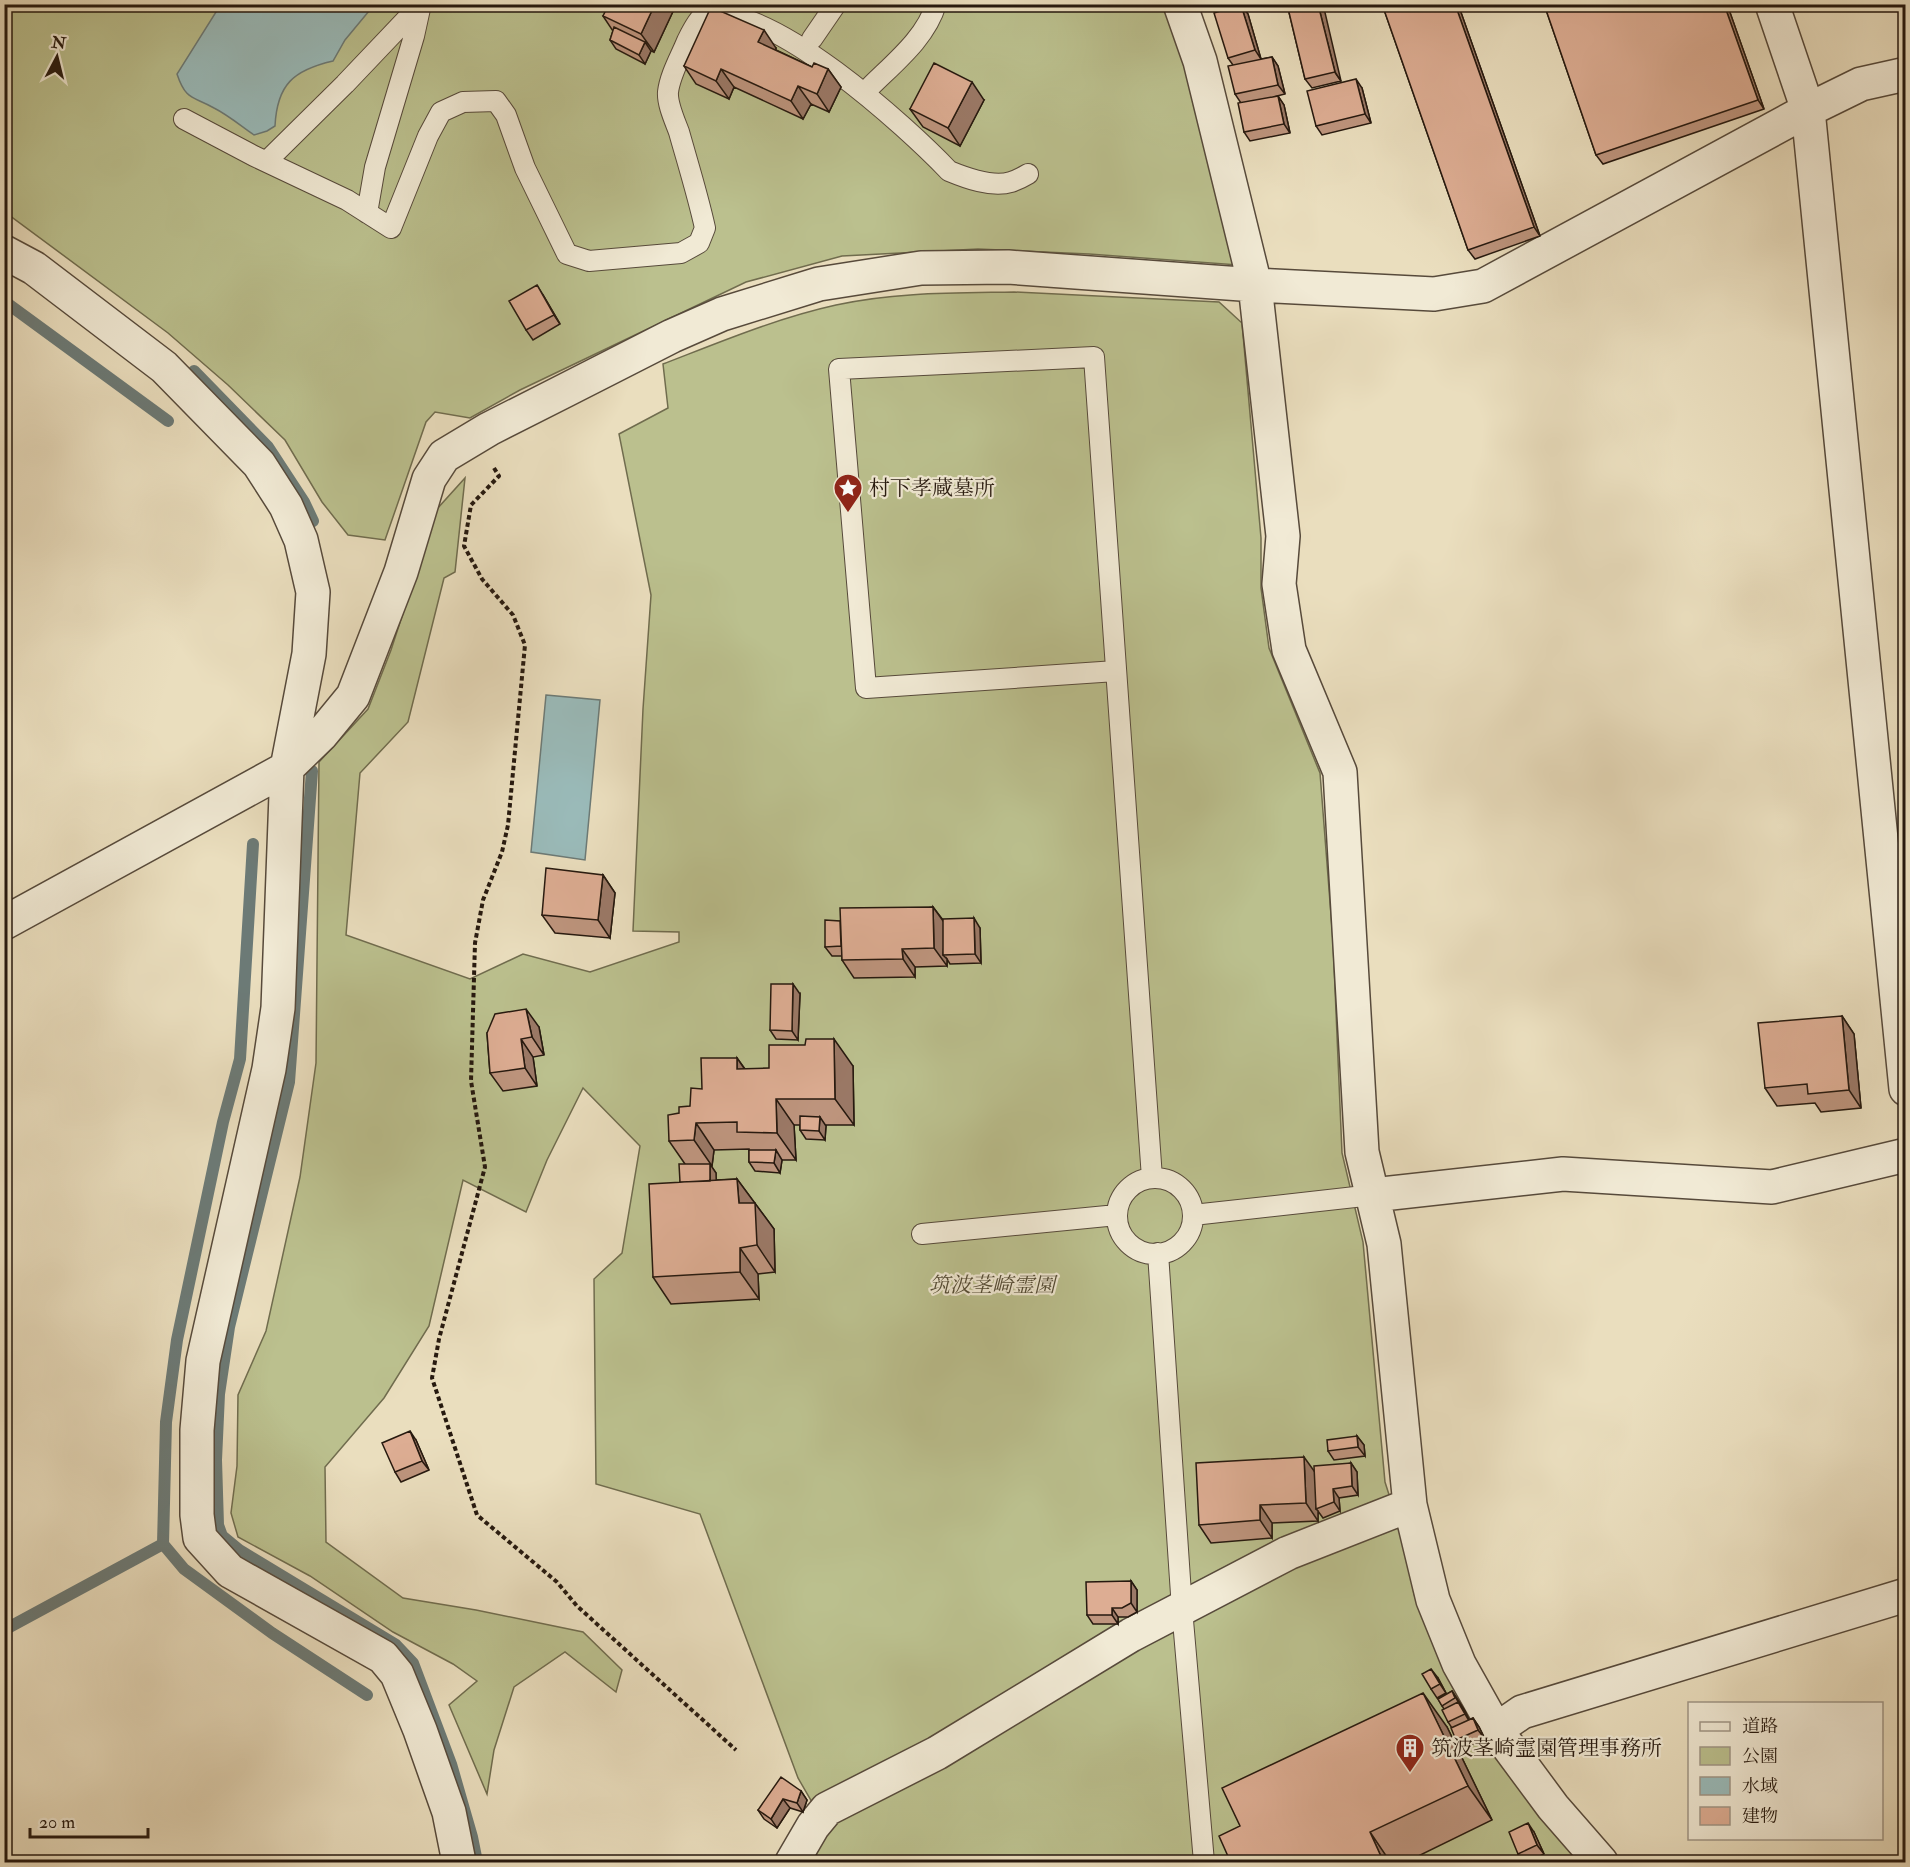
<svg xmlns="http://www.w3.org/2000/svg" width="1910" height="1867" viewBox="0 0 1910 1867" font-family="'IM FELL Double Pica','Noto Serif JP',serif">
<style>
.green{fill:#bbc08e;stroke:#706c4e;stroke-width:1.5}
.water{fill:#9abbba;stroke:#6c7a76;stroke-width:1.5}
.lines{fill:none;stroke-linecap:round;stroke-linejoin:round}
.stream{stroke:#6c7a76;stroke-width:12}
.lane-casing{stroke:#574a3b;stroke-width:22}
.street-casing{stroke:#574a3b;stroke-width:36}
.path{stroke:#26190f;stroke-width:4;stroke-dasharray:4.5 3;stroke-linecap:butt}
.lane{stroke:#f1ead5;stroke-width:20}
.street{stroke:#f1ead5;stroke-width:33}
.wall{fill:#be957e;stroke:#26190f;stroke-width:1.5}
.shaded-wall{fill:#9b7967;stroke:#26190f;stroke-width:1.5}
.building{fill:#ddad93;stroke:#26190f;stroke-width:1.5}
.labels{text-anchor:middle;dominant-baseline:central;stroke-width:4.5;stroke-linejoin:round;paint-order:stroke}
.poi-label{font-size:21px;fill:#26190f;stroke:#f1ead5;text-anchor:start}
.park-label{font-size:21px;font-style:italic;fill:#534b35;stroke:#f1ead5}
</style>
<rect width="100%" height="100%" fill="#eadebe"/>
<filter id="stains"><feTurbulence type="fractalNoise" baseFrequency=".00333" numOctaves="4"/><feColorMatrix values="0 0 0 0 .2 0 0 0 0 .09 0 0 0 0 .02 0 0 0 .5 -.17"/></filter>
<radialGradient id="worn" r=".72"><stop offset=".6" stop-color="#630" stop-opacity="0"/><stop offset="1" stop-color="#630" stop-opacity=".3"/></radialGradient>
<path class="green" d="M1163 4 1187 72 1238 265 1089 254 978 249 842 256 746 282 520 390 470 418 435 412 426 422 385 540 348 535 322 502 285 440 228 385 168 333 5 212V5Z
M1014 292 1219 302 1242 323 1261 538V588L1269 648 1320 773 1333 941 1342 1153 1363 1242 1385 1482 1406 1548 1414 1594 1430 1637 1583 1862H808L827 1828 798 1778 700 1514 596 1484 594 1279 622 1253 640 1146 583 1088 547 1160 526 1212 463 1180 429 1326 384 1398 325 1467 326 1542 403 1598 476 1610 583 1632 622 1670 616 1692 565 1652 514 1687 494 1750 487 1794 449 1705 477 1681 453 1664 393 1632 310 1576 238 1537 231 1513 237 1466 238 1395 266 1331 300 1177 316 1063 319 762 368 709 391 650 437 509 465 478 455 572 444 578 408 722 360 773 346 935 470 979 523 954 590 972 679 942V932L633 931 643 709 651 595 619 434 668 408 663 364C720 342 777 318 836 305 894 292 955 293 1014 292Z"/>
<path class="water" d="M221 4H374V5L345 40 333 61C294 70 277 84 275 126L267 131 254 135C241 126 228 115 214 108 193 96 186 101 177 74Z
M546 695 600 700 585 860 531 852Z"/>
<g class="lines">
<path class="stream" d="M4 301 168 421
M194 371 268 447 304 502 313 521
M312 771 289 1082 229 1327 219 1394 216 1460 218 1525 222 1536 239 1550 396 1645 413 1663 451 1764 472 1837 477 1862
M253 844 240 1059 223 1122 177 1340 166 1422 163 1544 184 1569 272 1633 367 1695
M4 1630 163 1544"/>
<g class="lane-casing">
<path id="lane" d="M812 39 836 4
M870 87C894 63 926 38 936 4
M184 119 254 156 347 200 391 228 428 136 441 112 463 102 496 101 506 115 525 168 567 254 589 261 681 253 699 243 705 228C698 196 688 164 679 132 675 121 667 104 668 92 670 75 680 58 687 41 691 33 697 20 704 15 769 0 909 129 949 171 966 178 992 188 1011 182 1017 180 1023 177 1028 174
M267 161 345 84 421 4
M367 213 375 167 414 36 421 4
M1116 671 866 688 839 369 1094 357 1152 1178
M1117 1216a38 38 0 1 1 76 0a38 38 0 1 1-76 0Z
M1193 1215 1373 1195
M922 1234 1117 1215
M1158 1253 1182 1609 1204 1862"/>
</g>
<g class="street-casing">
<path id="street" d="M1180 4 1200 61 1255 285 1283 536 1279 584 1289 650 1340 772 1362 1152 1384 1244 1410 1505 1433 1600 1459 1664 1496 1730 1553 1807 1601 1862
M1772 4 1808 110 1906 1089
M4 252 34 268 164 367 259 464 286 506 301 540 313 592 309 654 287 768 278 1008 269 1069 203 1361 197 1430V1515L200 1538 230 1571 383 1657 397 1674 420 1730 449 1812 459 1862
M4 923 287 768 321 735 353 696 401 572 429 479 444 456 489 429 566 390 672 336 722 314 819 284 921 268 1008 267 1255 285 1434 294 1483 286 1808 110 1861 84 1906 74
M1373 1195 1563 1174 1772 1187 1906 1155
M1496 1730 1522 1712 1906 1595
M792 1862 813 1826 827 1809 937 1753 1131 1635 1288 1553 1410 1505"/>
</g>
<path class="path" d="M494 468 499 476 471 505 464 546 482 579 513 615 525 645 508 825 502 852 483 900 475 943 471 1081 485 1167 439 1339 432 1378 477 1515 557 1582 577 1606 736 1750"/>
<use href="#lane" class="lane"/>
<use href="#street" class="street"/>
</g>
<path class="wall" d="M1287 4 1341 81 1312 88 1305 79Z
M1382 4H1458L1540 236 1475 259 1468 250Z
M1544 4H1727L1764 109 1603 164 1596 155Z
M676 5 654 52 651 51 645 64 616 49 610 40 613 31 603 16Z
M1241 5 1248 14 1261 59 1272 57 1278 66 1285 94 1273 97 1278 96 1284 105 1290 133 1250 141 1244 132 1241 103 1235 94 1233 65 1228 58Z
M776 48V50L812 67 828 69 841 87 829 112 811 104 803 119 734 87 729 99 696 84 684 66Z
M1362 88 1371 123 1322 135 1316 126Z
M984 100 960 146 923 127 910 109Z
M543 295 560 324 533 340 526 330Z
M603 875 615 893 610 938 555 933 542 915Z
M933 907 943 920 980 928 981 963 950 964 947 959V966L915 967V977L854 978 842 960V956H832L825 947 840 921Z
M800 994 798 1040 776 1039 770 1030Z
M1842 1016 1854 1034 1861 1108 1821 1112 1815 1103 1777 1106 1765 1088Z
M539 1027 544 1055 533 1057 537 1086 503 1091 490 1073 487 1033Z
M737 1058 745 1069 853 1066 854 1125H826L825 1140 806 1139 800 1130V1125H794L796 1160H782L780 1173 755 1171 749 1162V1149L714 1150 712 1166H711L716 1173V1180L737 1179 774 1229 775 1272 758 1274 759 1299 671 1304 653 1277 685 1164 669 1141 690 1106 702 1089Z
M1357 1436 1364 1445 1365 1456 1334 1460 1328 1451Z
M416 1440 429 1470 401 1482 395 1472Z
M1351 1463 1357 1472 1358 1495 1339 1498 1340 1511 1323 1518 1318 1511V1521L1272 1523V1538L1211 1543 1199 1525 1314 1472Z
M1131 1581 1137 1590V1612L1128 1617H1118V1624H1093L1087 1615Z
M1438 1678 1446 1693 1437 1698 1431 1689Z
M1452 1691 1465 1711 1469 1720 1473 1718 1479 1727 1485 1739 1463 1749 1456 1740 1452 1728 1448 1722 1444 1709 1438 1699Z
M1447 1727 1492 1820 1404 1863H1231Z
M801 1791 807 1800 803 1812 790 1808 777 1828 764 1819 758 1810Z
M1534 1832 1544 1854 1525 1863 1518 1854Z"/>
<path class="shaded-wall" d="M655 4 676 5 654 52 641 34Z
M1318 4H1323L1341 81 1335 72Z
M1455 4H1458L1540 236 1534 227Z
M1724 4H1727L1764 109 1758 100Z
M1241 5 1248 14 1261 59 1255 50Z
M764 30 776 48 771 60 758 42Z
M645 42 651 51 645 64 639 55Z
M1272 57 1278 66 1285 94 1278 85Z
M721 69 734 87 729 99 716 81Z
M828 69 841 87 829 112 817 94Z
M1356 79 1362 88 1371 123 1365 114Z
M972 82 984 100 960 146 948 128Z
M798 86 811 104 803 119 791 101Z
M1278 96 1284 105 1290 133 1284 124Z
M537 285 543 295 560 324 554 315Z
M603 875 615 893 610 938 598 920Z
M933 907 946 925 943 955 947 959V966L934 948Z
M974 918 980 928 981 963 975 954Z
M902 949 915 967V977L903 959Z
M793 984 800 994 798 1040 792 1031Z
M526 1009 539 1027 544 1055 532 1037Z
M1842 1016 1854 1034 1861 1108 1849 1090Z
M521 1039 533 1057 537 1086 525 1068Z
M834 1039 853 1066 854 1125 835 1099Z
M737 1058 755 1084 737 1069Z
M776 1099 794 1125 796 1160 777 1133Z
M820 1117 826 1126 825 1140 819 1131Z
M696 1123 714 1150 712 1166 694 1140Z
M776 1150 782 1160 780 1173 774 1163Z
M710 1164 716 1173 717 1202 710 1193Z
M737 1179 774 1229 775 1272 757 1245 739 1203Z
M740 1248 758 1274 759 1299 740 1272Z
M410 1431 416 1440 429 1470 422 1461Z
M1357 1436 1364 1445 1365 1456 1358 1447Z
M1304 1457 1317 1475 1316 1509 1318 1511V1521L1306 1503Z
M1351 1463 1357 1472 1358 1495 1352 1486Z
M1333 1489 1339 1498 1340 1511 1334 1502Z
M1260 1505 1272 1523V1538L1260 1520Z
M1131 1581 1137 1590V1612L1131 1603Z
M1112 1608 1118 1617V1624L1112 1615Z
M1431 1669 1438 1678 1446 1693 1440 1684Z
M1452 1691 1465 1711 1471 1724 1465 1714Z
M1423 1693 1447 1727 1492 1820 1468 1786Z
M1473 1718 1479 1727 1485 1739 1478 1730Z
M801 1791 807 1800 803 1812 797 1803Z
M783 1799 790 1808 777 1828 771 1819Z
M1528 1823 1534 1832 1544 1854 1537 1845Z
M1370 1832 1391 1863H1384Z"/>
<path class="building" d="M609 4H655L641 34 603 16Z
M1287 4H1318L1335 72 1305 79Z
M1382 4H1455L1534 227 1468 250Z
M1544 4H1724L1758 100 1596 155Z
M1241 5 1255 50 1228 58 1214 13Z
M711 7 764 30 758 42 812 67 814 63 828 69 817 94 798 86 791 101 721 69 716 81 684 66Z
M614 27 645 42 639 55 610 40Z
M1272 57 1278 85 1235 94 1228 66Z
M934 63 972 82 948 128 910 109Z
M1356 79 1365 114 1316 126 1307 91Z
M1278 96 1284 124 1244 132 1238 103Z
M537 285 554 315 526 330 509 301Z
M546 868 603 875 598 920 542 915Z
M933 907 934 948 902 949 903 959 842 960 840 908Z
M974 918 975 954 943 955V919Z
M825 920 840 921 841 946 825 947Z
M771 984H793L792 1031 770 1030Z
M526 1009 532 1037 521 1039 525 1068 490 1073 487 1033 495 1014Z
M1842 1016 1849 1090 1808 1094 1807 1084 1765 1088 1758 1023Z
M806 1039H834L835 1099H776L777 1133 737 1132V1122L696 1123 694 1140 669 1141 668 1115 679 1113V1107L690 1106 691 1088 702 1089 701 1058H737V1069L769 1068V1045H805Z
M800 1116 820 1117 819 1131 800 1130Z
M749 1150H776L774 1163 749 1162Z
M679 1164H710V1181L680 1182Z
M737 1179 739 1203H755L757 1245 740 1248V1272L653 1277 649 1184Z
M410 1431 422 1461 395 1472 382 1443Z
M1357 1436 1358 1447 1328 1451 1327 1440Z
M1304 1457 1306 1503 1260 1505V1520L1199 1525 1196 1463Z
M1351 1463 1352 1486 1333 1489 1334 1502 1316 1509 1314 1466Z
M1131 1581V1603L1122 1608H1112V1615H1087L1086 1582Z
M1431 1669 1440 1684 1431 1689 1422 1674Z
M1452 1691 1455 1698 1442 1706 1438 1699Z
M1423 1693 1468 1786 1370 1832 1384 1863H1231L1219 1836 1240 1826 1222 1788Z
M1458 1702 1465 1714 1448 1722 1442 1710Z
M1473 1718 1478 1730 1456 1740 1451 1728Z
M781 1777 801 1791 797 1803 783 1799 771 1819 758 1810Z
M1528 1823 1537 1845 1518 1854 1509 1832Z"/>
<defs>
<g id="sight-pin" transform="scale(1.5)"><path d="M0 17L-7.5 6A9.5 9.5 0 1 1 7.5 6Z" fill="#8f2418" stroke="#f1ead5"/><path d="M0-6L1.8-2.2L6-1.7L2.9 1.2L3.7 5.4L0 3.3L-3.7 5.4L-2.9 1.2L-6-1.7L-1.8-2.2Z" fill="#fff"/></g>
<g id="building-pin" transform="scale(1.5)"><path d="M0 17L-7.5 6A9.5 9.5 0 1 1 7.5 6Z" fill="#8f2418" stroke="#f1ead5"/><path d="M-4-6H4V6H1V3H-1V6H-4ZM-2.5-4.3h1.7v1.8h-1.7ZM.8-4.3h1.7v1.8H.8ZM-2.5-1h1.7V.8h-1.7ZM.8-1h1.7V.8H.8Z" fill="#fff"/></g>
</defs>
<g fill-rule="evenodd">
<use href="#sight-pin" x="848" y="488"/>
<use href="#building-pin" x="1410" y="1748"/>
</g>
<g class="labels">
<g class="poi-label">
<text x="869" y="488">村下孝蔵墓所</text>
<text x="1431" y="1748">筑波茎崎霊園管理事務所</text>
</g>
<g class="park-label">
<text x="992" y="1285">筑波茎崎霊園</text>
</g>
</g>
<rect width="1910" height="1867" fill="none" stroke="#eadebe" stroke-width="24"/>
<rect x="6" y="6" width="1898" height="1855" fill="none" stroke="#26190f" stroke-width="3"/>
<rect x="12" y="12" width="1886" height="1843" fill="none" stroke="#26190f" stroke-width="1.5"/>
<rect x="1688" y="1702" width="195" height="138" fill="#f1ead5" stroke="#a09686" stroke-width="1.5"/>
<rect x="1700" y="1722" width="30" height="9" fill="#f1ead5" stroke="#a09686" stroke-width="1.5"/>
<text x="1742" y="1732" font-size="18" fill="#26190f">道路</text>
<rect x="1700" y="1747" width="30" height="18" fill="#bbc08e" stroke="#a09686" stroke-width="1.5"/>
<text x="1742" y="1762" font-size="18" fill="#26190f">公園</text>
<rect x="1700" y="1777" width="30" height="18" fill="#9abbba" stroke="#a09686" stroke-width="1.5"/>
<text x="1742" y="1792" font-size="18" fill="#26190f">水域</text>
<rect x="1700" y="1807" width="30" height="18" fill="#ddad93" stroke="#a09686" stroke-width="1.5"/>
<text x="1742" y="1822" font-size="18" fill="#26190f">建物</text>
<g transform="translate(57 57) rotate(7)" stroke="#f1ead5" stroke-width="4.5" paint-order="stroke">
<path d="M0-4.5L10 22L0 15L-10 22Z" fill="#26190f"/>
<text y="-9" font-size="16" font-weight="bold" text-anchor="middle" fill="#26190f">N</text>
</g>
<path d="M30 1828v9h118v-9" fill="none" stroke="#26190f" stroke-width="3"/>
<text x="39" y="1828" font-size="18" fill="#26190f" stroke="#f1ead5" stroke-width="4.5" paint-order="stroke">20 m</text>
<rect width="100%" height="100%" filter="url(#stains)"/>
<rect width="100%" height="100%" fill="url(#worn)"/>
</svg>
